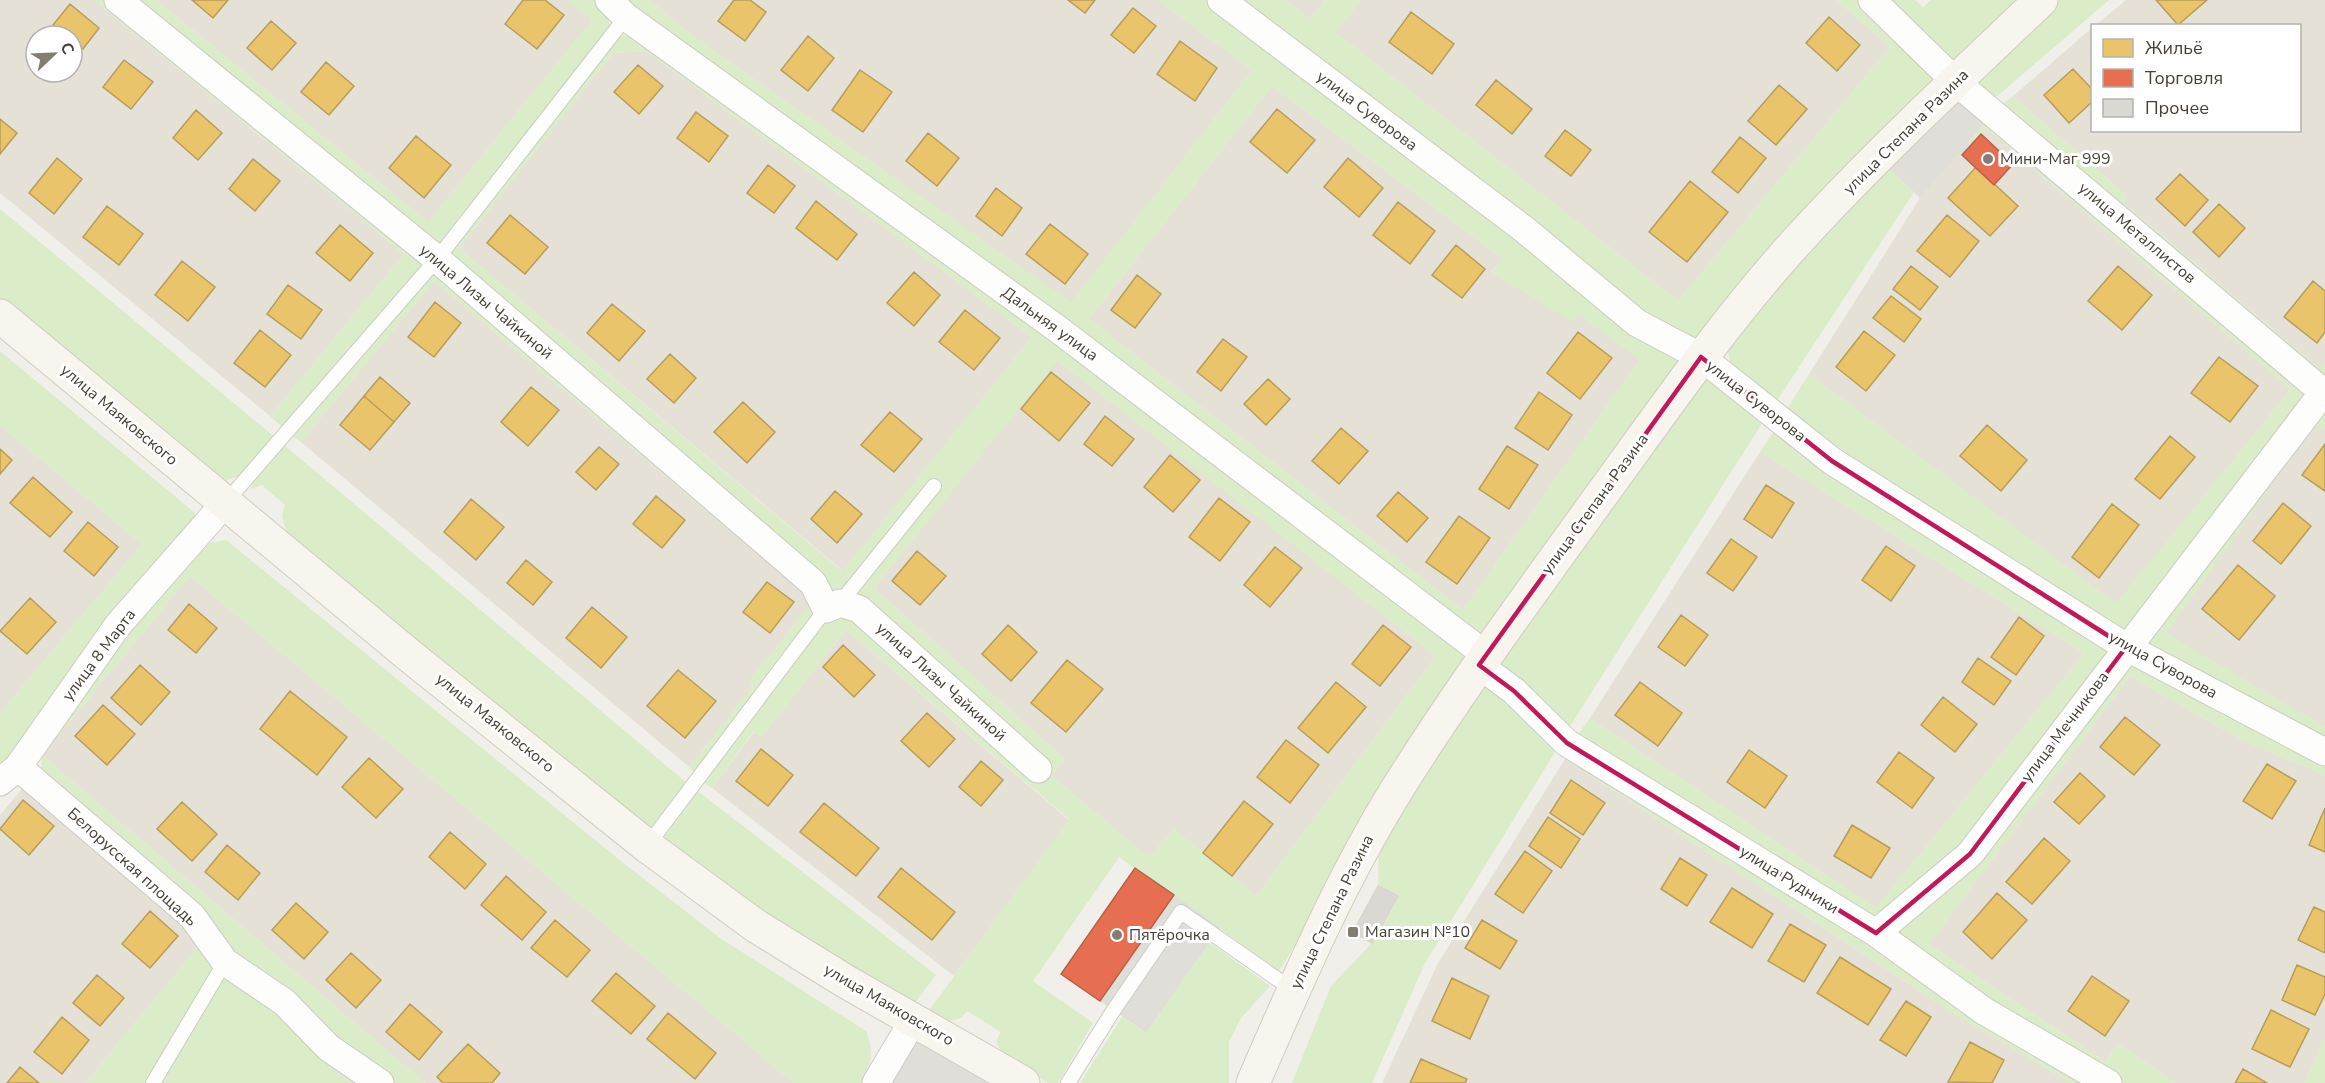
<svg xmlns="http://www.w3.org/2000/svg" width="2325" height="1083" viewBox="0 0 2325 1083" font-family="'Nunito Sans',sans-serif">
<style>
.residential{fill:#e5e1d7;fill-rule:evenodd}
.green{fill:#dbecc8;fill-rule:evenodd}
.parking{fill:#dfded9}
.homes{fill:#e9c46a;stroke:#b89d5a;stroke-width:1.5}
.shops{fill:#e76f51;stroke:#b76149;stroke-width:1.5}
.building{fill:#dad8d2;stroke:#d9d6cf;stroke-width:1.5}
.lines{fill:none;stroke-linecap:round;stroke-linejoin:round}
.service-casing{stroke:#cdcbc5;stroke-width:16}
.minor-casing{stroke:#cdcbc5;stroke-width:29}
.secondary-casing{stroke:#d0ccc0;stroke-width:35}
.service{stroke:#fdfdfc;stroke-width:14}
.minor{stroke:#fdfdfc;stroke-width:27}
.secondary{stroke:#f7f5ee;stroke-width:33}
.marked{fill:none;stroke:#c2185b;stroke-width:4.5;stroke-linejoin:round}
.poi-dot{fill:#827e74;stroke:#fff;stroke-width:2}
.labels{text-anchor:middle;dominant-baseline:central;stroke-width:6;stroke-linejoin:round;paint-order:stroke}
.street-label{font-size:16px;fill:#474135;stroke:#fff}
.poi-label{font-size:16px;fill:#474135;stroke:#fff;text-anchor:start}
</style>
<rect width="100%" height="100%" fill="#f0efea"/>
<path class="residential" d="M0 0H94L404 254 270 416 0 193ZM36 36H72V72H36Z
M156 0H566L593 19 428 222Z
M650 0H1158L1252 70 1071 303 689 33Z
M1286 0H1325L1310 19Z
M1361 0H1836L1890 47 1678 301 1335 32Z
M2126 0H2325V363L2320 369 2123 202 2127 196 2013 96 2092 28V130H2300V26L2096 25Z
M646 51 1032 337 843 571 459 248 613 53Z
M1272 86 1503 259 1491 272 1578 314 1640 359 1463 610 1089 319Z
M1987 129 2291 389 2116 604 1809 374 1920 198 1959 152 1963 155Z
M434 281 813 601 749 681 753 686 689 767 301 442Z
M1057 360 1436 656 1256 896 1174 829 1149 858 1051 775 1065 759 874 588Z
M2315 423 2325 430V727L2165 634Z
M0 425 142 544 0 713Z
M1760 452 2084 653 1876 908 1590 718Z
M190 576 794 1083H425L42 755Z
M846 630 1069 820 954 976 712 788 754 732 762 736Z
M2130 676 2245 742 2325 775V1039L2304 1083H2175L2118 1043 2105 1062 1929 944Z
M1565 759 1956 1015 2071 1083H1382L1438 963Z
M25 785 202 942 85 1083H0V815Z"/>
<path class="green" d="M94 0H109L428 260 283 428 270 416 404 254Z
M128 0H156L428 222 592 20 566 0H600L608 8 610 27 435 248Z
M619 0H650L689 33 1071 302 1252 70 1158 0H1206L1684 361 1488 633 1471 634ZM1272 86 1503 259 1491 273 1571 321 1578 315 1640 359 1463 610 1089 319Z
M1233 0H1286L1310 19 1325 0H1361L1335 32 1678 301 1890 47 1836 0H1862L1936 72 1937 83 1695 346 1639 316Z
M1882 0H1915L1923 7 1931 0H2023L1960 60 1946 62Z
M2058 0H2109L1994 99 1976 78Z
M637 32 1043 324 1472 659 1279 971 1119 857 1033 981 1093 1023 1058 1083H1048L1003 1056 996 1041 1001 1032 967 1011 961 1018 946 1022 928 1012 1069 819 846 630 762 736 753 732 712 788 702 782 839 596 446 257 618 37ZM646 51 1032 337 842 571 459 248 613 53ZM1057 361 1436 656 1256 896 1174 828 1148 857 1051 775 1065 759 874 588Z
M2013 96 2128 197 2124 203 2320 369 2325 363V381L2000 106Z
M1990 118 2311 389 2129 633 1837 452 1787 409 1809 374 2116 603 2291 389 1987 129 1971 146 1968 142Z
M1885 164 1914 192 1776 402 1730 362 1727 345Z
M0 209 276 438 244 474 219 483 0 299Z
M438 269 809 586 819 608 695 774 689 767 753 686 748 681 813 601 434 281 301 442 293 437Z
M0 351 195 513V527L12 761 0 767V713L142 544 0 425Z
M1699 379 1717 381 1766 417 1567 731 1506 671 1498 657Z
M2325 403V430L2315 424 2166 633 2325 727V744L2144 648Z
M1778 425 2112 646 1964 847 1874 923 1575 738 1590 718 1876 908 2084 653 1760 452Z
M284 445 688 784 659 823 646 829 288 540 282 515 285 505 262 485 251 489 253 482Z
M226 540 622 862 720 938 866 1031C874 1050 872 1065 861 1083H794L190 576 42 755 425 1083H396L336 1040 233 956 41 775 42 755 123 635 210 543Z
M2125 662 2325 762V775L2245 742 2130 676 1929 944 2105 1062 2118 1043 2175 1083H2124L1986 1005 1892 934Z
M1482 682 1560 744 1425 963 1372 1083H1292L1331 986 1372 943 1397 897 1378 886 1379 841Z
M1570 750 2096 1083H2071L1956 1015 1565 759Z
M695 789 936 975 914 1004 799 941 663 842 666 829Z
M202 942 365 1083H85Z
M1209 942 1270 986 1241 1018 1229 1042V1083H1080L1122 1017 1146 1033Z
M2325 1039V1083H2304Z"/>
<path class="parking" d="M1956 97 1990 118 1968 142 1971 146 1962 155 1959 153 1920 198 1885 164Z
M1174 895 1220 927 1146 1033 1100 1001Z
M917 1039 992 1083H892Z"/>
<path class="homes" d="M192 0H228L213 18Z
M523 0H545L564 15 537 49 505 24Z
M734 0H750L766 12 745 41 718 21Z
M1068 0H1095L1085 13Z
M2156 0H2207L2178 25Z
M70 4 99 28 83 49 72 40V36H67L53 25Z
M1133 8 1156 26 1134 53 1111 35Z
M1411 12 1454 44 1432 74 1389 42Z
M1829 17 1860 45 1837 71 1806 43Z
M271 21 296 43 272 70 247 48Z
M808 36 834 58 808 91 781 70Z
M1180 41 1217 68 1195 101 1157 74Z
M124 60 153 82 131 109 103 87Z
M326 62 354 86 329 115 301 92Z
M638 65 663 86 639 114 614 92Z
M2073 69 2092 89V102L2069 123 2044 95Z
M860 70 892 92 863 132 832 110Z
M1496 80 1532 109 1512 134 1476 105Z
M1779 85 1807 109 1776 145 1748 121Z
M1277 109 1315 140 1287 173 1250 142Z
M196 110 222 133 198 160 173 138Z
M696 112 728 136 709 162 677 138Z
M0 119 17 133 0 154Z
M1565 130 1591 150 1571 176 1545 156Z
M928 133 959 158 937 186 906 161Z
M416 136 451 165 424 198 389 168Z
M1740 137 1766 158 1738 193 1712 172Z
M57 158 82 179 54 214 29 193Z
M1348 158 1383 188 1359 217 1324 187Z
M253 159 280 181 255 211 229 189Z
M768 165 795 186 774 213 747 193Z
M1976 167 2018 206 1990 236 1948 198Z
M2180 174 2208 200 2185 226 2156 199Z
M1690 181 1728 212 1687 262 1649 232Z
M996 188 1022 208 1002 236 976 216Z
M816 201 857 234 837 260 796 228Z
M1398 202 1435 231 1410 264 1373 235Z
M2219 204 2245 228 2219 257 2193 232Z
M107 206 143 234 119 265 83 237Z
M510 215 548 247 525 274 487 243Z
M1947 215 1979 241 1950 277 1917 251Z
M1050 224 1088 254 1065 284 1026 254Z
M340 225 373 253 350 281 316 253Z
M1456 245 1485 269 1462 298 1432 275Z
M182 261 215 287 188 321 155 295Z
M1911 266 1938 287 1920 310 1893 289Z
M2118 266 2152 295 2122 330 2088 301Z
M914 272 940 295 914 326 887 303Z
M1137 275 1161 294 1135 328 1111 310Z
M2313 281 2325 291V332L2317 343 2284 317Z
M288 285 322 310 301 339 267 314Z
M1891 296 1921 319 1904 342 1873 318Z
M435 302 461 323 434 357 408 337Z
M612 304 645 331 619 361 587 333Z
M965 310 1000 338 974 370 939 342Z
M260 330 291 355 265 387 234 363Z
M1864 331 1895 355 1866 391 1836 367Z
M1578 332 1612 358 1580 399 1547 373Z
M1223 339 1247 357 1221 391 1197 372Z
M670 354 696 378 674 403 647 379Z
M2219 357 2258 386 2230 422 2191 393Z
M1051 372 1090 403 1059 441 1021 409Z
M380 377 410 403 394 422 364 396Z
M1268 379 1290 399 1266 425 1244 404Z
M531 387 559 410 528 446 501 422Z
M1539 392 1572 415 1548 450 1515 428Z
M364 396 394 422 370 450 340 425Z
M743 402 775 432 747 463 714 432Z
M890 412 922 439 894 472 861 445Z
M1105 416 1134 439 1112 466 1084 444Z
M1987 425 2027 460 2001 491 1960 456Z
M1341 428 1368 451 1339 484 1312 461Z
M2170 436 2195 457 2160 499 2135 479Z
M2325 444V491L2302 475Z
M1507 446 1538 465 1509 509 1479 489Z
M599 447 619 464 596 490 576 472Z
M0 449 12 460 0 474Z
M1170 455 1200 480 1173 512 1144 487Z
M33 477 72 512 50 537 10 503Z
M1766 485 1794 503 1772 538 1744 519Z
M835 491 862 514 837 543 811 519Z
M1398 492 1428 518 1407 542 1377 516Z
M656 496 685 520 662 548 633 524Z
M1219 498 1250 522 1220 561 1189 537Z
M471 499 504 527 476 560 444 532Z
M2283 503 2311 526 2281 564 2253 541Z
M2112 504 2139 525 2099 578 2072 557Z
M1459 516 1490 538 1457 584 1426 562Z
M88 522 118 547 94 576 64 551Z
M1731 539 1757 557 1733 591 1707 573Z
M1886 546 1915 566 1891 601 1862 580Z
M1275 547 1302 568 1270 607 1244 585Z
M917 551 946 576 920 605 892 581Z
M526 560 552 582 533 605 507 583Z
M2238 565 2275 596 2239 640 2202 609Z
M767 582 794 602 770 633 743 612Z
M30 598 56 622 27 654 0 631Z
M189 604 217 628 196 653 168 630Z
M592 607 627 637 601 668 566 638Z
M1681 615 1708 635 1685 666 1658 647Z
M2019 617 2044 636 2016 675 1991 657Z
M1008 625 1037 652 1011 681 982 654Z
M1383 625 1411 647 1380 686 1352 664Z
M843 645 875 675 854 697 823 667Z
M1978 658 2011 681 1994 705 1962 682Z
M1067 660 1103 689 1066 732 1031 703Z
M140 665 170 692 141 725 111 698Z
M678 670 716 701 685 738 647 706Z
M1336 682 1366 707 1328 753 1298 728Z
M1640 682 1682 713 1658 746 1615 715Z
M290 691 347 737 317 775 260 729Z
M1943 697 1977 724 1955 752 1921 725Z
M103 705 135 734 107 765 75 736Z
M927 713 955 739 929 767 901 741Z
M2125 717 2160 745 2134 775 2100 747Z
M1286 740 1319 765 1290 803 1257 777Z
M761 749 793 775 768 806 736 781Z
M1749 750 1787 776 1765 808 1727 782Z
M1899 752 1934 778 1912 808 1877 782Z
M369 758 403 789 376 818 342 787Z
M981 761 1003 780 981 806 959 787Z
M2267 764 2296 781 2272 819 2243 801Z
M2080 773 2105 796 2079 824 2054 802Z
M1571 780 1605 803 1583 835 1550 813Z
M23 800 54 826 29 855 0 829Z
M1244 801 1273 824 1232 876 1203 853Z
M182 802 217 834 192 861 157 829Z
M824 803 879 848 856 876 800 832Z
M2325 808V852L2309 845Z
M1548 817 1580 839 1561 868 1529 846Z
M1852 825 1890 848 1871 878 1834 856Z
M450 832 486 864 465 889 429 857Z
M2044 838 2070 861 2032 904 2006 882Z
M227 845 260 873 238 900 205 872Z
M1525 851 1552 871 1523 913 1495 894Z
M1680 858 1707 875 1687 906 1661 889Z
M901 868 955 912 932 940 878 897Z
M506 876 546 912 522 940 481 905Z
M1732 888 1773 914 1752 948 1710 922Z
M1997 893 2027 920 1992 959 1963 932Z
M296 903 328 932 304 959 272 930Z
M2314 907 2325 912V953L2298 940Z
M150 911 178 936 150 968 122 944Z
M555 920 590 950 567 977 531 948Z
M1482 920 1517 941 1500 969 1465 948Z
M1790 924 1826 945 1804 982 1768 961Z
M351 953 381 980 356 1008 326 980Z
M1840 957 1891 989 1868 1025 1817 993Z
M2297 965 2325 977V994L2315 1015 2282 1000Z
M616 973 655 1006 631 1034 592 1001Z
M97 975 124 998 100 1026 73 1003Z
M2092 976 2129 1001 2105 1036 2068 1011Z
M1452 978 1489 996 1470 1039 1432 1021Z
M1906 1001 1931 1017 1906 1056 1880 1040Z
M410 1004 442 1032 419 1060 386 1032Z
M2271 1010 2309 1029 2290 1067 2252 1049Z
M668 1013 716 1053 695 1079 647 1039Z
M62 1017 89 1040 62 1074 34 1052Z
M1970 1042 2004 1060 1992 1083 1948 1082Z
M468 1044 500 1073 492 1083H443L437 1077Z
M1421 1059 1467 1079 1465 1083H1410Z
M20 1067 39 1083H7Z
M2243 1069 2267 1083H2235Z"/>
<path class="shops" d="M1981 134 2013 164 1994 185 1962 155Z
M1135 868 1174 895 1100 1001 1061 974Z"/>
<path class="building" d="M1378 886 1398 896 1372 943 1353 932Z"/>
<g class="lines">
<g class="service-casing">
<path id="service" d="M225 503 437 259 626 17
M840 603 934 486
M647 846 826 609
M153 1083 225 962
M1068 1083 1113 1011 1181 912 1293 990"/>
</g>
<g class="minor-casing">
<path id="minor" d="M118 0 437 259 813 583 826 609 840 603 859 609 1038 769
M609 0 626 17 1059 330 1486 655
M1221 0 1525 230 1637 323 1701 357 1832 461 2126 647 2325 752
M1872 0 1956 82 2323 392
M1479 665 1514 691 1567 743 1876 933 1984 1011 2108 1083
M18 767 192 916 225 962 284 1002 329 1048 380 1083
M0 782 18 767 118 625 225 503
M1876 933 1970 854 2325 390
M876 1083 914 1019"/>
</g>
<g class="secondary-casing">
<path id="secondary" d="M0 316 410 656 647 846 756 926 845 981 1023 1083
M1253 1083C1296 984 1339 883 1396 791 1458 691 1528 597 1597 501 1662 412 1725 320 1800 238 1876 155 1959 78 2041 0"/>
</g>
<use href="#service" class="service"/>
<use href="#minor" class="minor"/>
<use href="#secondary" class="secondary"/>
</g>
<path class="marked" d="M1701 357 1832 461 2126 647 1970 854 1876 933 1567 743 1514 691 1479 665Z"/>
<g class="poi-dot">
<circle cx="1988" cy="159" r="6"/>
<rect x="1347" y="926" width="12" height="12" rx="3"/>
<circle cx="1117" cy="935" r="6"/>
</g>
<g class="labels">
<g class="street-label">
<text transform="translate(1367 111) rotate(37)">улица Суворова</text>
<text transform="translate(1906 132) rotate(-45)">улица Степана Разина</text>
<text transform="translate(2137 233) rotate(40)">улица Металлистов</text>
<text transform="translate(486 302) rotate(40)">улица Лизы Чайкиной</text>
<text transform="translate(1050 324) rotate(36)">Дальняя улица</text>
<text transform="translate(1756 401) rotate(38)">улица Суворова</text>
<text transform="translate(119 415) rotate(40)">улица Маяковского</text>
<text transform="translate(1595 504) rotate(-54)">улица Степана Разина</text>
<text transform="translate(99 655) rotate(-53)">улица 8 Марта</text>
<text transform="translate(2163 665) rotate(29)">улица Суворова</text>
<text transform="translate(941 682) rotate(42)">улица Лизы Чайкиной</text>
<text transform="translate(495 723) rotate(39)">улица Маяковского</text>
<text transform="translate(2065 727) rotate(-53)">улица Мечникова</text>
<text transform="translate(132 867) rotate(42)">Белорусская площадь</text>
<text transform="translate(1789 880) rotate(32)">улица Рудники</text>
<text transform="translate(1332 912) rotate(-64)">улица Степана Разина</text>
<text transform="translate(889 1005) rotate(30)">улица Маяковского</text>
</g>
<g class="poi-label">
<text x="2000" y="159">Мини-Маг 999</text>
<text x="1365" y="932">Магазин №10</text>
<text x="1129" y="935">Пятёрочка</text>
</g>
</g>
<rect x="2091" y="24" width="210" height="108" fill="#ffffff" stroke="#b5b3ae" stroke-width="1.5"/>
<rect x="2103" y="39" width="30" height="18" fill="#e9c46a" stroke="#b5b3ae" stroke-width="1.5"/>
<text x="2145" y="54" font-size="18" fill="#474135">Жильё</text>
<rect x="2103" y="69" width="30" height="18" fill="#e76f51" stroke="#b5b3ae" stroke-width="1.5"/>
<text x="2145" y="84" font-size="18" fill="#474135">Торговля</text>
<rect x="2103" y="99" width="30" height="18" fill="#dad8d2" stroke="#b5b3ae" stroke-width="1.5"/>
<text x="2145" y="114" font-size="18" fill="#474135">Прочее</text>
<g transform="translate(54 54) rotate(67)"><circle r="28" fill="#ffffff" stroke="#b5b3ae" stroke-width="1.5"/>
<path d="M0-4.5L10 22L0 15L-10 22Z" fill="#827e74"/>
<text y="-9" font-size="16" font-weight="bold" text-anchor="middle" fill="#474135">С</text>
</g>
</svg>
